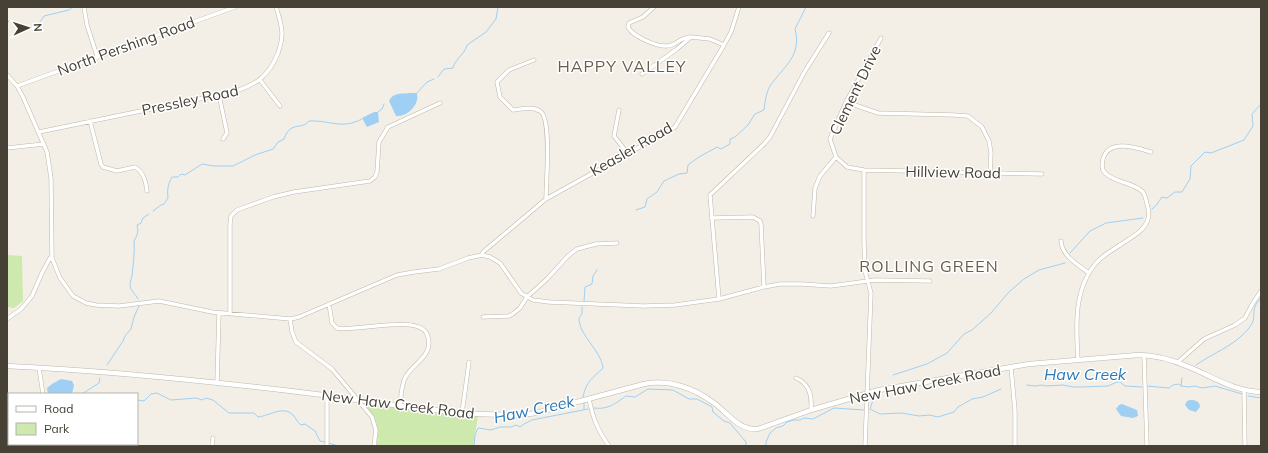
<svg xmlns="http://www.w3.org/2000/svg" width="1268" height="453" viewBox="0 0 1268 453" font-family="Mulish,sans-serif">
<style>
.green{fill:#cde9ad}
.water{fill:#9fd0f3}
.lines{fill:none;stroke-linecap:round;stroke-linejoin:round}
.stream{stroke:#9fd0f3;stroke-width:1}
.minor-casing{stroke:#bfb7a8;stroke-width:4.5}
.tertiary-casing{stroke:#bfb7a8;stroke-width:5.5}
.minor{stroke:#fff;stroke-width:3.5}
.tertiary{stroke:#fff;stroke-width:4.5}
.labels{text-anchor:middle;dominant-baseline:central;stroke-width:3;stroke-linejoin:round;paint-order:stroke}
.street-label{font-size:15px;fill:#464035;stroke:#fff}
.neighbourhood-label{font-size:16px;letter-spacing:1px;fill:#695e4c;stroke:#fff}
.water-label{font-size:16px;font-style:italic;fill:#2a79b6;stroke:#fff}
</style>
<rect width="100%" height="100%" fill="#f3efe6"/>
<path class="green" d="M7 255 22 256 23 301 14 308 7 307Z
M368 404 440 414 478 416 473 446H377C378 427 379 421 366 407V405Z"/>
<path class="water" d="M411 93H417C417 96 418 98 417 100 415 109 405 117 396 116L389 101C393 92 402 94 411 93Z
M374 112H378L379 122 367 127 362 118Z
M61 379 72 381 74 385 72 394H48L47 388 52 384Z
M1190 400C1195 400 1200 401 1200 407L1196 412 1189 410 1185 405 1187 401Z
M1122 404 1137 410 1138 416 1133 418 1121 416 1116 409 1119 405Z"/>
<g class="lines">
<path class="stream" d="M7 23 10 20 29 27 38 25 44 16 69 10 73 7
M438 77 444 69 453 68C455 59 465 54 467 45L486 32 496 19 498 7
M417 93 427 82 434 79
M378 112 382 109 384 104
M1152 209C1157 206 1158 202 1162 197L1167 198 1175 192H1182L1190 179 1191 166 1205 152 1211 153 1244 140 1253 126 1252 114 1261 104
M636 210 645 207 647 199 657 192 664 181 679 174 687 173 688 165 699 157 717 147 721 149 730 144V139L735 137 748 125 755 114 764 110C765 102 766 93 770 86 784 66 802 56 795 29L806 7
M153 211 161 205 164 204 168 198C167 189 168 184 172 177H178L181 174 185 175 202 164 214 166H233L255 155 273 149 278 142 284 139C291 120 300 131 309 121 331 120 341 130 362 119
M1070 253 1090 231 1106 223 1143 218
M138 299C136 294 131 292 130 286 130 283 131 279 132 276 133 265 135 252 134 241 137 236 139 231 137 225L141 223 143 218 149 214
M584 301 585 287 592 284 593 276 597 270
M582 307V314L579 318C579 336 601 350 603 368 593 378 586 381 583 397
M107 365 123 341 125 336 131 329 134 317 139 306
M1196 365C1213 353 1236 345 1249 328 1259 316 1248 311 1261 298
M893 375 927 364 947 353 964 334 972 330 991 313 1009 292 1024 279 1039 270 1065 263
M1027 385 1035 386 1042 385 1046 386 1063 385 1073 387H1082L1108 386 1117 382H1120L1125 386 1142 387
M1147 386 1169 388 1173 385 1179 384 1181 386 1189 387 1195 386 1202 388 1215 386 1242 394
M1181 386 1182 378
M82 394 99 383 100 378
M880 394 873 400 870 409 880 414 901 413 919 416 929 415 938 417 954 412 958 407 972 399 983 397 1001 389
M7 396H9
M1248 396 1261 398
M137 400 144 401 151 394 157 393 171 400 196 398 202 400 206 398 213 400 229 413H254L258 417C269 416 283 405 293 415 296 418 297 422 301 425L305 424 315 431 320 441 325 442
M584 403V409
M594 408C607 410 615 404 626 396L635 397 648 389 673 390 689 399H697L712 407 713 412 724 421 730 423 746 442V446
M328 443 339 446
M474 446 475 435 478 428 491 430 500 427H511L516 425 520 427 524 424 532 420 588 409
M766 446V442L770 433 776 428 783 426 787 422 794 420H800L804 418 813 419 834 408 864 410"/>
<g class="minor-casing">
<path id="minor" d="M84 7 87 25 97 56
M654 7 643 17 629 23 628 27C632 36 657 47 667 46 675 46 681 37 690 37
M881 38 846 102 830 139 836 157 847 167 864 170 1042 174
M534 60 509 70 497 82 500 97 513 110C521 109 532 106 540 111 552 118 546 183 546 199
M642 74 677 49 691 37 710 39 724 45
M7 75 17 86 23 97 47 152 51 178 52 258 60 278 73 296 86 303 96 305 119 306 159 301 212 312 291 319 299 317 397 275 414 272 439 269 468 258 482 255 490 257 500 263 521 293 533 300 549 302 644 306 675 305 719 299 764 287 780 284H801L831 286 875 280 930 281
M260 80 280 106
M17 86 235 7
M219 95 227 133 223 139
M846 102 878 113 954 115 968 116 982 127 989 141 991 153 990 173
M619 110 614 136 628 154
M90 121 101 164 103 167 117 171 135 167C144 173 146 182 147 191
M39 132 233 92C256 85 269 76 278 53 280 47 282 41 282 34 282 25 279 16 276 7
M7 148 44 144
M864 170V241L865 271 871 293 865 446
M813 216 815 188 820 176 836 157
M711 218 753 217 760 221 761 224 764 287
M1061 241C1062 256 1078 265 1089 273
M482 255 483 252 546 199 670 130 675 127 724 45 731 32 739 7
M719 299 710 195 764 144 770 137 805 71 829 33
M329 304 332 323 337 328C356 332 418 314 427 334 436 356 411 364 405 378 401 387 401 397 400 406
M230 314V224L231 216 237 210 273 197 294 192 370 181 375 177 377 172 379 142 388 127 440 103
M483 317 509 316 514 313 520 308 527 297 547 279 568 256 577 249 596 244 617 243
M7 319 21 309 32 296 42 273 50 258H52
M290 319 292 332 296 342 332 369 372 417 376 430 374 446
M1144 355 1147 446
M1078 360C1076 327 1073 287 1098 261 1104 255 1112 250 1120 245 1130 238 1145 231 1148 219 1150 214 1148 208 1147 204 1146 200 1145 195 1143 192 1133 182 1115 183 1105 173 1101 169 1102 164 1103 159 1109 138 1137 148 1151 152
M1178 362 1204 339 1235 325 1245 318 1253 303 1261 291
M1011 367 1015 411V446
M39 368 43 394
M796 378C810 384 812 396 811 410
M217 383 219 313
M1244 390 1245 446
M327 396V446
M589 399C593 418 597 429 609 446
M462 413 469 362
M58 444 67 446
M49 446V444
M212 446 213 438"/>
</g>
<g class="tertiary-casing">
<path id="tertiary" d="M7 366C113 371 218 382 323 395 375 402 427 411 479 414 498 415 517 416 536 413L644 384C669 379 694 388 714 403 728 413 739 431 758 429L811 410 879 390 1029 364 1138 355C1155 355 1173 360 1189 367 1213 377 1234 391 1261 392"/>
</g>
<use href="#minor" class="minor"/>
<use href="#tertiary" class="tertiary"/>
</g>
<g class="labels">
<g class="street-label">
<text transform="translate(126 46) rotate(-20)">North Pershing Road</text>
<text transform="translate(855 90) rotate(-64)">Clement Drive</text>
<text transform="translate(190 100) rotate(-12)">Pressley Road</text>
<text transform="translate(631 149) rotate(-30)">Keasler Road</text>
<text transform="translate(953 172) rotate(1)">Hillview Road</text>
<text transform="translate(925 384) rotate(-11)">New Haw Creek Road</text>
<text transform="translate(398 404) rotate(7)">New Haw Creek Road</text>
</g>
<g class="neighbourhood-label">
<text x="622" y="66">HAPPY VALLEY</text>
<text x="929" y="266">ROLLING GREEN</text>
</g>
<g class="water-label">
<text x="1085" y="374">Haw Creek</text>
<text transform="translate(534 409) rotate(-12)">Haw Creek</text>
</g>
</g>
<rect width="1268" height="453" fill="none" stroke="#464035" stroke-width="16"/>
<rect x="8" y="393" width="130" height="52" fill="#ffffff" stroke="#b5b3ae"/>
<rect x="16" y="406" width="20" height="6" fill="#ffffff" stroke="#b5b3ae"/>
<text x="44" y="413" font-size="12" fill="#464035">Road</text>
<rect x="16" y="423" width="20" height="12" fill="#cde9ad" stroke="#b5b3ae"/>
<text x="44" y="433" font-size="12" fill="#464035">Park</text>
<g transform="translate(28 28) rotate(87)" stroke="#ffffff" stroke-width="3" paint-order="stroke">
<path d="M0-3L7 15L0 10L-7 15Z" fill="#464035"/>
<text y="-6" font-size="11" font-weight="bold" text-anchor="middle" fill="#464035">N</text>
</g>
</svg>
